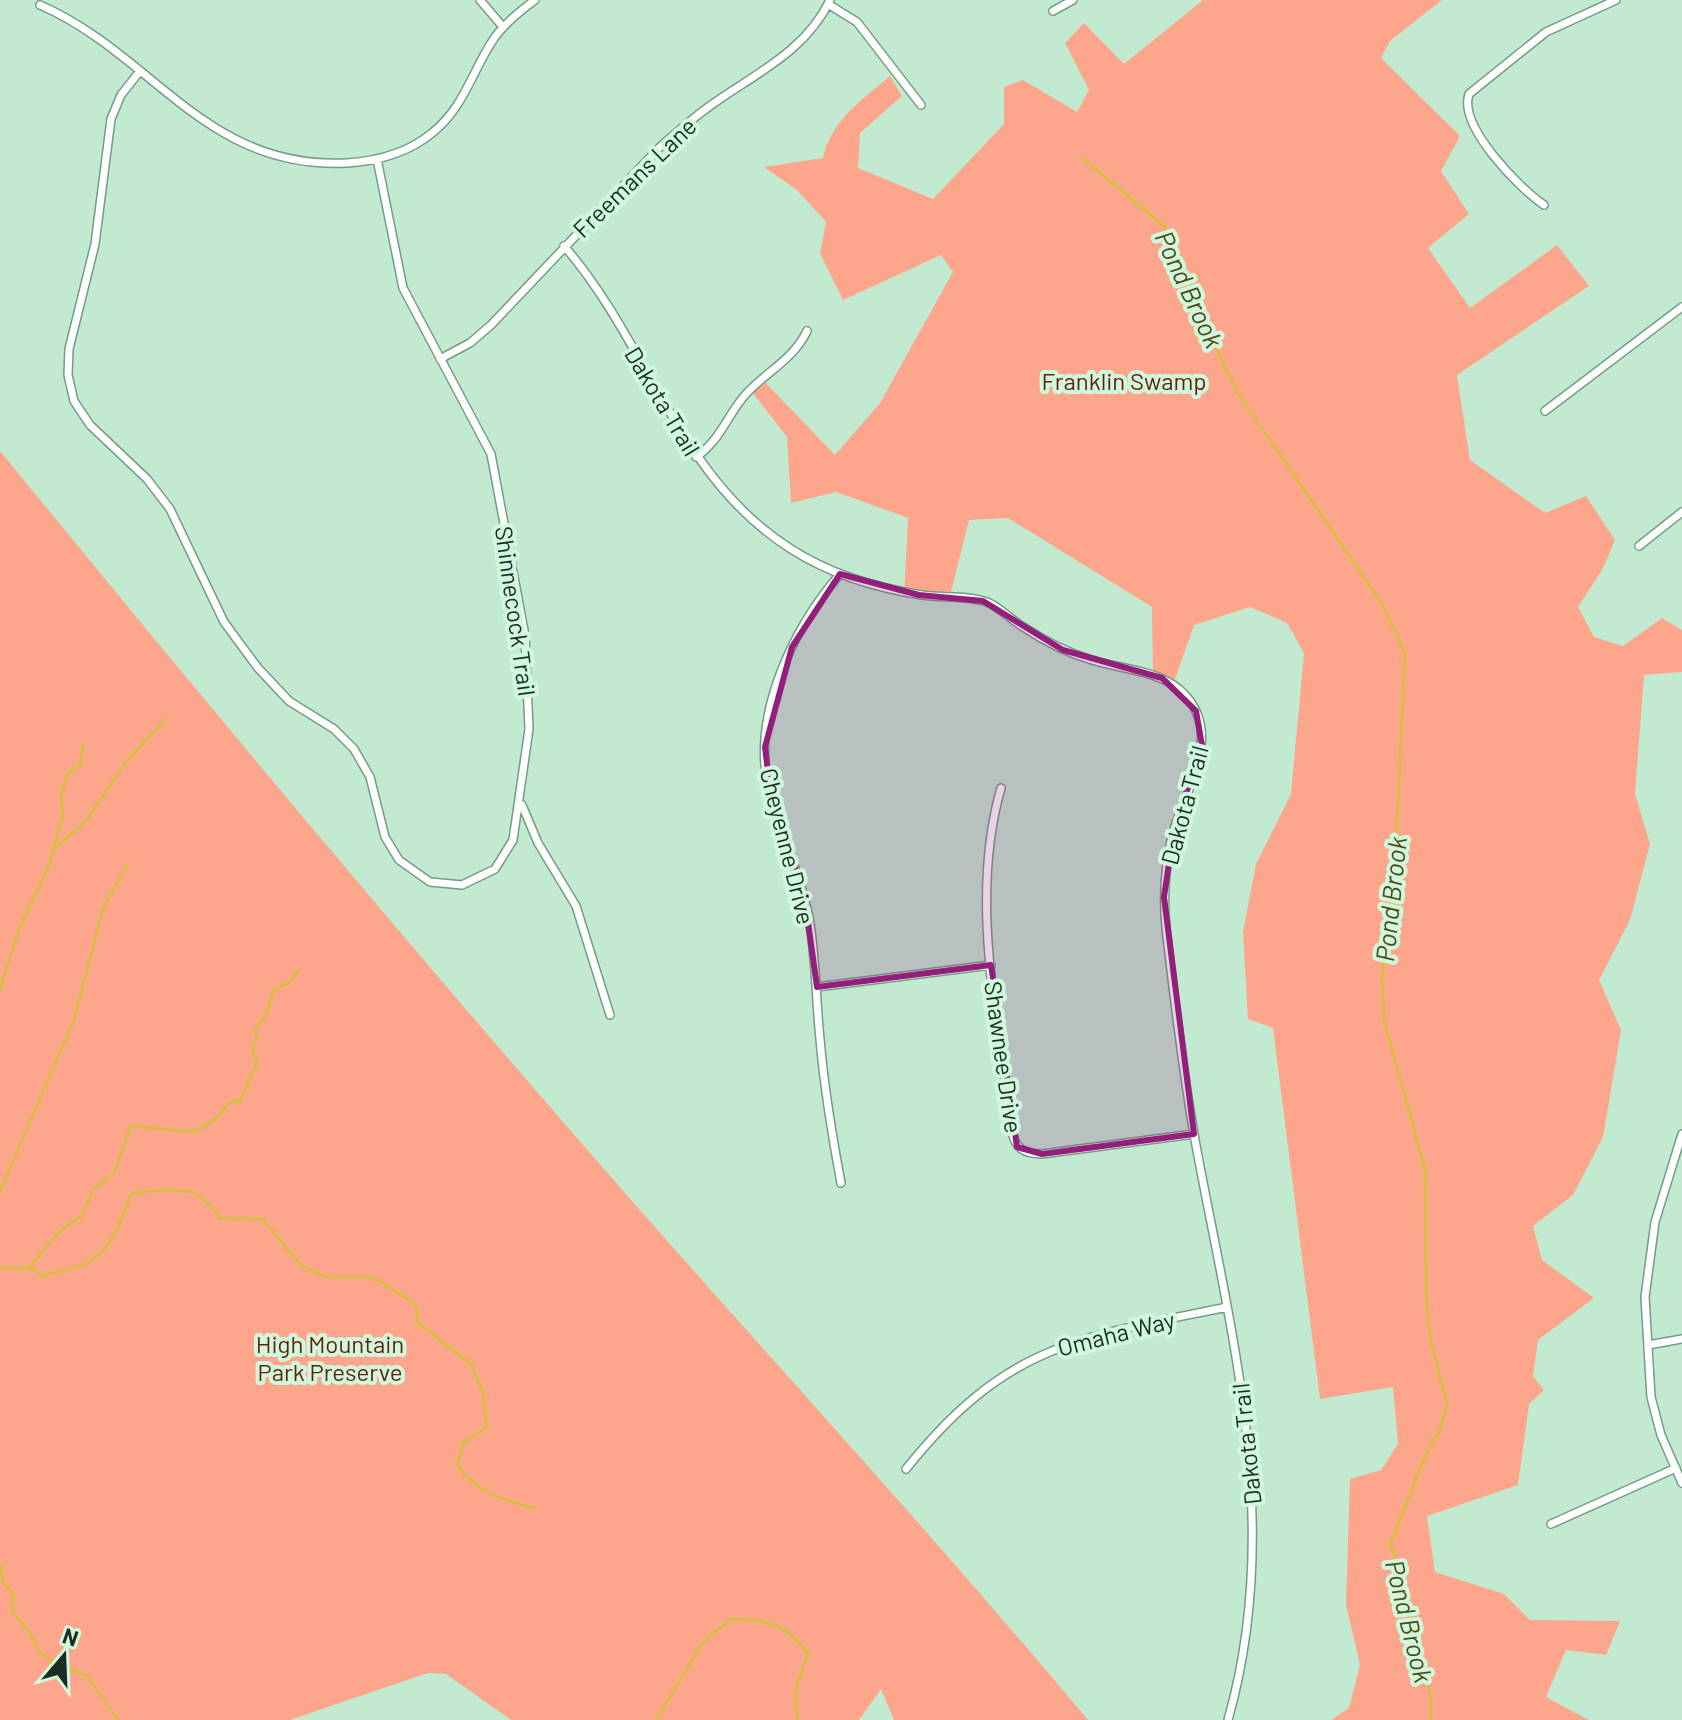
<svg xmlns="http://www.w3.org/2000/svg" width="1682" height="1720" viewBox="0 0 1682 1720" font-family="Barlow,sans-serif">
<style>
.green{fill:#fda68c}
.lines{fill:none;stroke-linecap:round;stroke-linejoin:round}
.stream{stroke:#d8be43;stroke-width:3}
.street-casing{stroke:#759c84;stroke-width:10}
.street{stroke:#fff;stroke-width:7}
.marked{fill:#931f7d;fill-opacity:0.2;stroke:#931f7d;stroke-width:6;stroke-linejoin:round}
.labels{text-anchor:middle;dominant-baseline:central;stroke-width:8;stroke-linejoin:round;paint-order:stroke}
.street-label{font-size:24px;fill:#1d2c23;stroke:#cff8dd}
.park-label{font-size:24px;fill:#631f09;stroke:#cff8dd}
.water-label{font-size:26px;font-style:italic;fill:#524817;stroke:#cff8dd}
</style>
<rect width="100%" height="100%" fill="#c2ead0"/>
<path class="green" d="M1203 0H1442L1390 41 1381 58 1460 136 1441 171 1469 214 1428 248 1470 308 1557 245 1589 286 1457 375 1470 460 1545 513 1586 496 1615 540 1602 570 1578 607 1594 637 1623 646 1662 618 1682 630V672L1644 675 1635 794 1650 844 1630 920 1599 980 1621 1030 1603 1137 1573 1195 1533 1226 1542 1260 1594 1298 1538 1340 1533 1376 1544 1390 1529 1404 1518 1485 1427 1516 1435 1572 1504 1594 1530 1620 1620 1621 1606 1655 1566 1650 1546 1697 1589 1720H1331L1349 1708 1360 1665 1346 1605 1350 1479 1381 1470 1398 1444 1393 1387 1320 1399 1273 1028 1248 1019 1243 932 1256 864 1291 794 1304 653 1287 623 1250 607 1194 625 1173 685 1153 681 1152 607 1008 518 969 520 949 600 904 597 908 518 836 492 791 503 787 437 752 392 764 381 835 455 880 403 953 272 941 255 843 300 820 253 826 222 797 190 764 167 823 158C832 119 861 101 890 76L902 96 860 133 858 168 933 199 1004 124V87L1023 80 1077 112 1089 90 1065 43 1084 23 1124 64Z
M0 451C207 704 417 956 633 1202 785 1375 941 1544 1088 1720H894L881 1689 859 1720H511L446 1674 428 1673 290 1720H0Z"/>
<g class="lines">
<path class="stream" d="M1082 158 1164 226 1191 296 1237 392 1381 602 1405 653 1393 910 1382 975 1384 1020 1425 1169 1426 1295 1431 1343 1447 1403 1440 1430 1425 1456 1390 1545C1402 1568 1403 1587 1409 1611 1418 1647 1434 1682 1430 1720
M53 850 85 822 127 761 166 719
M0 990 19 929 48 868 63 816 61 796 68 772 80 766 83 744
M0 1191 74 1020 103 908 128 864
M0 1268H32L42 1276C55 1272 74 1269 85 1264 111 1252 122 1220 130 1195L135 1193C174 1189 196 1182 220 1218L262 1219 302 1266 327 1277H373L414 1303 418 1313 416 1321 471 1364 483 1392 487 1427 463 1443 457 1465C478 1493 501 1500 534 1508
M27 1268C47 1251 57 1227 81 1217L94 1188 114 1174 131 1126 195 1132 217 1118 229 1103 240 1101 257 1063 252 1046 257 1038 255 1031 267 1013 274 989 289 983 299 970
M0 1564 3 1582 14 1595 11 1611 29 1631 39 1652 53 1662 87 1676 118 1720
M656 1720 703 1642 731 1619C769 1621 784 1622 808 1654L795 1690 798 1720"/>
<g class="street-casing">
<path id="street" d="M480 0 503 27
M828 4 857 22 921 105
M40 5C153 54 205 170 347 163 378 161 408 153 432 133 465 107 472 70 495 37 506 22 520 11 535 0
M1053 11 1073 0
M140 71 121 95 111 119 95 244 69 349 68 375 74 401 90 425 147 479 170 509 224 622 258 668 289 701 334 729 354 749 370 777 385 837 399 860 430 882 462 885 495 869 513 840 529 729 525 636 491 454 403 288 377 159
M1544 205C1519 188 1458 126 1469 94L1546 32 1616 0
M564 246C648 342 678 478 791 549 830 574 876 588 922 595 942 598 968 595 987 602 1000 607 1012 621 1025 628 1046 642 1068 653 1092 660 1123 670 1164 670 1186 696 1223 738 1184 791 1172 836 1165 866 1163 897 1166 928 1174 998 1183 1071 1195 1140 1231 1335 1284 1523 1228 1720
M440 359 470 343 491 325 659 148C678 131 696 115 717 101 759 72 807 49 830 0
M1545 411 1682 307
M696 457C721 440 727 415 746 394 767 371 793 360 807 331
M1639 546 1682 512
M840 574C794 627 752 713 768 785 779 833 802 876 810 924 816 962 816 1001 820 1039 824 1087 832 1135 841 1183
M1001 788C969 899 998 1019 1012 1131 1015 1149 1025 1154 1042 1154L1194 1134
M522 805 538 843 576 906 610 1015
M817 987 991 965
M1682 1134 1655 1222 1645 1297 1651 1397 1661 1435 1682 1483
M1648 1345 1682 1339
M906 1469C1007 1343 1078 1338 1227 1307
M1551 1524 1676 1468"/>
</g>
<use href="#street" class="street"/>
</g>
<path class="marked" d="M840 574 919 595 983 601 1063 650 1162 678 1196 711 1202 745 1174 830 1164 897 1194 1134 1042 1154 1017 1147 991 965 817 987 804 894 771 798 765 747 792 647Z"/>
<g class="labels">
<g class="street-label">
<text transform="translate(634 177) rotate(-44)">Freemans Lane</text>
<text transform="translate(663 401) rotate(59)">Dakota Trail</text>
<text transform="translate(516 611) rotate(82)">Shinnecock Trail</text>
<text transform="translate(1184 805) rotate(-75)">Dakota Trail</text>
<text transform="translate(788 846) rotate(76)">Cheyenne Drive</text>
<text transform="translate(1004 1057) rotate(82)">Shawnee Drive</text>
<text transform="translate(1116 1333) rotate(-14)">Omaha Way</text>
<text transform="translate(1246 1444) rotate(-96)">Dakota Trail</text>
</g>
<g class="park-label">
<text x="1124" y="380">Franklin Swamp</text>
<text x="330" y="1343">High Mountain<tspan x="330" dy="28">Park Preserve</tspan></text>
</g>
<g class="water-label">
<text transform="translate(1190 289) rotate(65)">Pond Brook</text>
<text transform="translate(1390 899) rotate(-84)">Pond Brook</text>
<text transform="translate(1410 1621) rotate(76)">Pond Brook</text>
</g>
</g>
<g transform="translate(64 1656) rotate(19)" stroke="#cff8dd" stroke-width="6" paint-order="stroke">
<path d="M0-6L14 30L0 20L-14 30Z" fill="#1d2c23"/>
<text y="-12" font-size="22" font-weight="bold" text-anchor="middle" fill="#1d2c23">N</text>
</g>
</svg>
